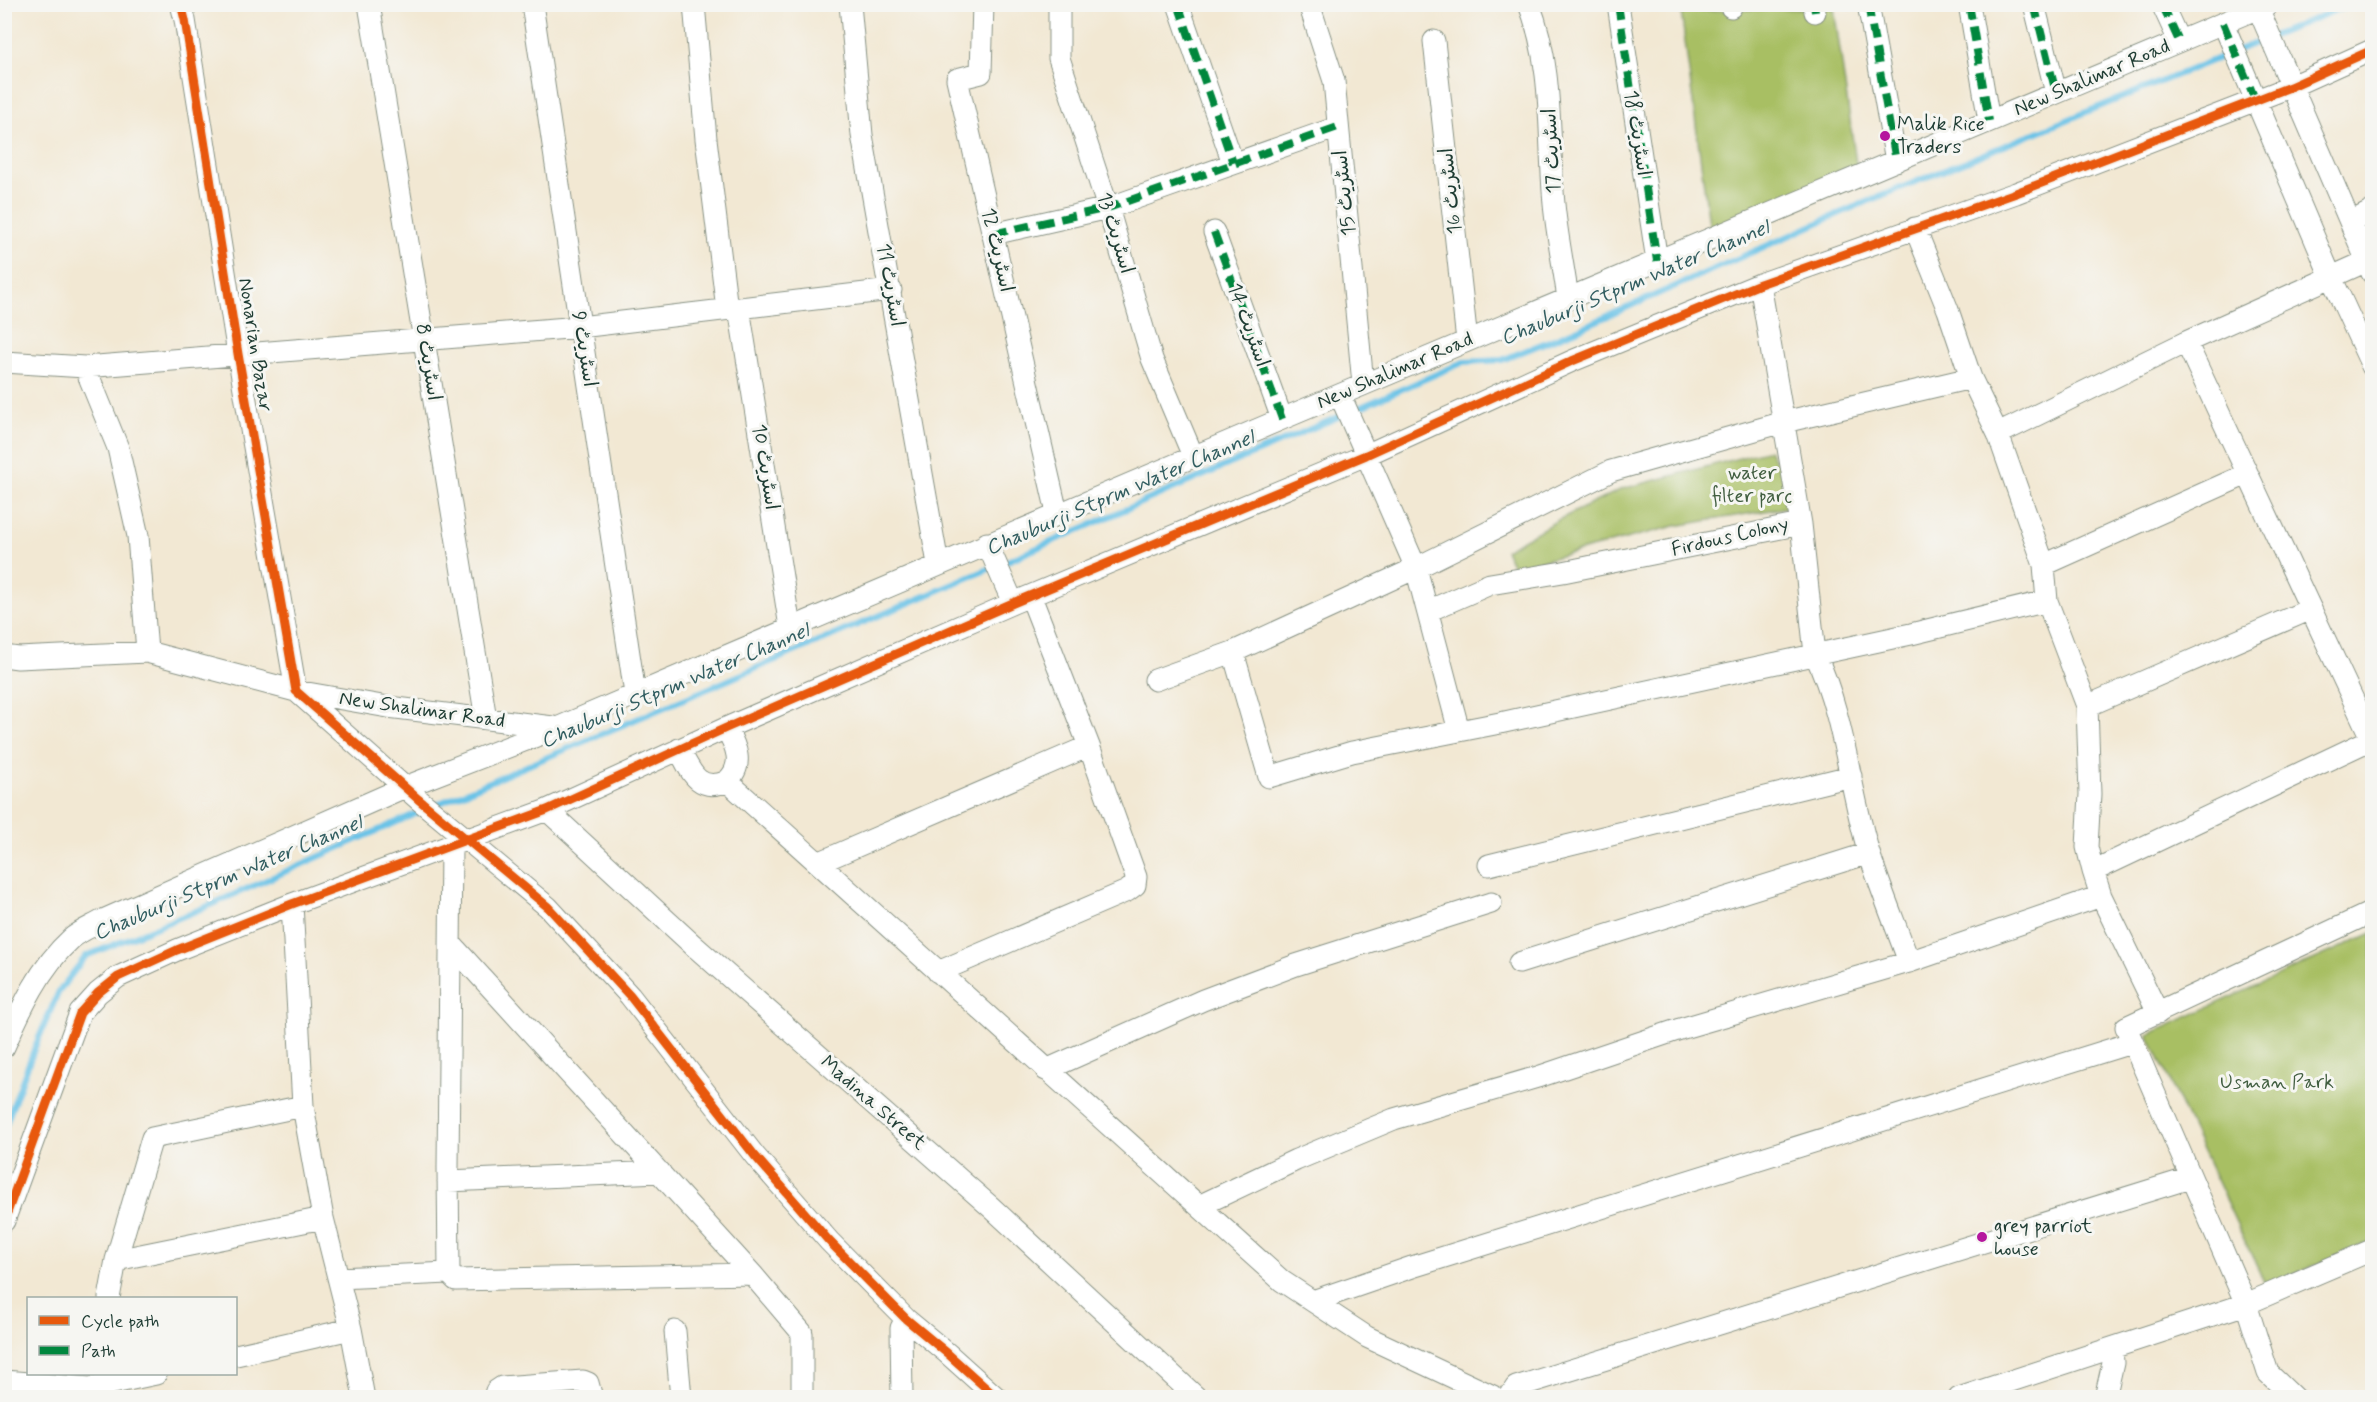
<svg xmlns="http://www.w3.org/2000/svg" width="2377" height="1402" viewBox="0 0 2377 1402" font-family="Mynerve,'Playpen Sans Arabic',sans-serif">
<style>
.green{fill:#a8bf64;stroke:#647e4c;stroke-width:1.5}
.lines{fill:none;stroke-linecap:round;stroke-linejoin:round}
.stream{stroke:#6ac3e7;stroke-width:6}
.minor-casing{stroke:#889284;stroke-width:23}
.minor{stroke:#fff;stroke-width:21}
.quiet{stroke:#00873e;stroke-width:8;stroke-dasharray:15 8;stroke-linecap:butt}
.cycleway-casing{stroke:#f6f6f2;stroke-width:13}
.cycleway{stroke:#e8590c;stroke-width:9}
.poi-dot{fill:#b5179e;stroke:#f6f6f2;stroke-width:2}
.labels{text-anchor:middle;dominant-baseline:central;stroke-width:6;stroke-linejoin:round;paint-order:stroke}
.street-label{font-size:20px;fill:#1f3d34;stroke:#f6f6f2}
.poi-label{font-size:20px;fill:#1f3d34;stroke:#f6f6f2;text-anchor:start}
.park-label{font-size:20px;fill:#415e40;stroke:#f6f6f2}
.water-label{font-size:21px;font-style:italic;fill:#325e61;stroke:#f6f6f2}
</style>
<rect width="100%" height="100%" fill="#f6f6f2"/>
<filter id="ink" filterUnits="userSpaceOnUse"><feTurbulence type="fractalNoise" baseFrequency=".0167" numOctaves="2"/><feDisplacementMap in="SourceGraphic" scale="12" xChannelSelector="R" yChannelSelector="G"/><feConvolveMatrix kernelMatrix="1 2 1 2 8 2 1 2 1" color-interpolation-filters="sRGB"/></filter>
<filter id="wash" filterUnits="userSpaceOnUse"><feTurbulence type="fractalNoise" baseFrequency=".008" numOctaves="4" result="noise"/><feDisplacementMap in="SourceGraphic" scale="24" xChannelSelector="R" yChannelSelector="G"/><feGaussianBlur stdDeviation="1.35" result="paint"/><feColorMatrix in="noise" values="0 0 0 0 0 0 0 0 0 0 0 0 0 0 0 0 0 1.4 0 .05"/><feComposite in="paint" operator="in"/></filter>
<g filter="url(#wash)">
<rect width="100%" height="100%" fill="#f2e8d3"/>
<path class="green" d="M1834 8 1858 177 1711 239 1681 11Z
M1769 450 1801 505 1675 526 1514 568 1505 550 1558 520 1622 489Z
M2372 933V1241L2266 1286 2148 1035Z"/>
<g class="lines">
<path class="stream" d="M433 806 1012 559 1464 362 1502 360 1574 331 1854 207 2351 4
M4 1129 35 1047 59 991 86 956 208 906 424 810"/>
</g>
</g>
<g filter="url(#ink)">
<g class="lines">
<g class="minor-casing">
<path id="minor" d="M181 4 185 20 238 354 296 691 418 799 548 907 630 996 755 1156 829 1241 906 1319 947 1353 997 1398
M369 4 486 719
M532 4 635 694
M694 4 706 139 727 309
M850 4 862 135 938 564
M983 4 981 73 957 79 1057 513
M1059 4V58L1108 208 1152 359 1193 456
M1178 4 1233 163
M1309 4 1334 81 1363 384
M1529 4C1554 68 1548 137 1554 204 1557 236 1564 268 1568 299
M1618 4 1657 261
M1730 4 1731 7
M1814 4 1815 12
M1868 4 1896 161
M1969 4 1989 121
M2034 4 2056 93
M2162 4 2179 41
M2258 8 2372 273
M2223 23 2331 277 2372 366
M1434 41 1467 341
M2351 222 2372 211
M1915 228 1948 310 1971 378 1998 434 2044 565 2047 601 2087 706 2090 794 2087 847 2093 871 2101 896 2158 1013
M1214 232 1282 419
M993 234 1108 208 1338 127
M1760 284 1801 524 1815 654C1845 717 1849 788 1869 853 1881 890 1896 926 1909 962
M739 308 790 627
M2186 342 2372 740
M4 362 85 367 580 327 891 290
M85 367 118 448 138 536 147 652
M1340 395 1416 568 1459 731
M1998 434 2186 342 2367 261
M987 543 1013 603
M2044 565 2247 474
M1428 611 1490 584 1563 572 1801 524
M1233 652 1269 777 1352 752 1500 723 1911 634 2047 601
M4 656 18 658 147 652 296 691 388 707 553 727
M1155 680 1233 652 1416 568 1611 471 1784 422 1971 378
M2087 706 2311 609
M726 728C736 746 745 765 727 781L1282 1281 1367 1337 1497 1398
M679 749C690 770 698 794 727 781
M547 810 692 944 992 1208 1197 1398
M451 846 448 1168 449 1273 456 1280 752 1274
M818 863 1089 746
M1489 865 1851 776
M2093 871 2372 739
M292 904 303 1106 323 1218 351 1329 364 1398
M451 944 752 1274 802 1333V1398
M1519 963 1869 853
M938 972 1127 891 1135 885 1136 877 1089 746 1031 597
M4 1047C21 1009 39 968 71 939 80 931 93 926 103 920L405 787 557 728 1282 419 2268 4
M1046 1070 1203 1000 1296 965 1491 903
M448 1181 660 1172
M1199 1206 1296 1160 1394 1119 1541 1076 1680 1029 1909 962 2101 896
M4 1221 80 1013 98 993 118 977 177 950 292 904 547 810 726 728 1013 603 1366 455 1572 361 1760 284 2016 193 2290 87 2372 50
M116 1260 323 1218
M338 1278 449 1273
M109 1298 116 1260 152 1138 303 1106
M1313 1301 1412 1267 2131 1043
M675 1331 681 1398
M236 1355 351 1329
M4 1381 90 1388 156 1374
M494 1398 496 1391 502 1387 583 1381 588 1383 592 1398
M902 1398 901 1328 906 1319
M1509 1398 1516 1387 2190 1178
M1959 1398 2246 1304 2372 1250
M2105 1398 2113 1363 2112 1348
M2294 1398 2268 1373 2246 1304 2126 1027 2372 912"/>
</g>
<use href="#minor" class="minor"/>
<path class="quiet" d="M1178 4 1233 163
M1618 4 1657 261
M1730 4 1731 7
M1814 4 1815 12
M1868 4 1896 161
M1969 4 1989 121
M2034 4 2056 93
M2162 4 2179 41
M2223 23 2255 99
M1214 232 1282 419
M993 234 1108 208 1338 127"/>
<g class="cycleway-casing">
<path id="cycleway" d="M181 4 185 20 238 354 296 691 418 799 548 907 630 996 755 1156 829 1241 906 1319 947 1353 997 1398
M4 1221 80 1013 98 993 118 977 177 950 292 904 547 810 726 728 1013 603 1366 455 1572 361 1760 284 2016 193 2290 87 2372 50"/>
</g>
<use href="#cycleway" class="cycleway"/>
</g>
</g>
<g class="poi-dot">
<circle cx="1885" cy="136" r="6"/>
<circle cx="1982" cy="1237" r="6"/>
</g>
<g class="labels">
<g class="street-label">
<text transform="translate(2092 78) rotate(-23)">New Shalimar Road</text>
<text transform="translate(1637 133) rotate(81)">اسٹریٹ 18</text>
<text transform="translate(1552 151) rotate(-93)">اسٹریٹ 17</text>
<text transform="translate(1451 191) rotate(-96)">اسٹریٹ 16</text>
<text transform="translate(1345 193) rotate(-96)">اسٹریٹ 15</text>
<text transform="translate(1115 233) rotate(73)">اسٹریٹ 13</text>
<text transform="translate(997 250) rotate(77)">اسٹریٹ 12</text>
<text transform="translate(890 285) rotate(80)">اسٹریٹ 11</text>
<text transform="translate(1248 325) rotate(70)">اسٹریٹ 14</text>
<text transform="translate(255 345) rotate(81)">Nonarian Bazar</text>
<text transform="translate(584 349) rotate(81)">اسٹریٹ 9</text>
<text transform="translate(428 362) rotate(81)">اسٹریٹ 8</text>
<text transform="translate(1395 371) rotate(-23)">New Shalimar Road</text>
<text transform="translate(765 467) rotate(81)">اسٹریٹ 10</text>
<text transform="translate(1730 537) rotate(-13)">Firdous Colony</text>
<text transform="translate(422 710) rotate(8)">New Shalimar Road</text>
<text transform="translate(873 1103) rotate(41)">Madina Street</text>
</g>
<g class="poi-label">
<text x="1897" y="124">Malik Rice<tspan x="1897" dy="23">Traders</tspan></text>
<text x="1994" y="1226">grey parriot<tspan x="1994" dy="23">house</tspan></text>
</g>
<g class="park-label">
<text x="1752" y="473">water<tspan x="1752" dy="23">filter parc</tspan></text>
<text x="2277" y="1082">Usman Park</text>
</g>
<g class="water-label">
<text transform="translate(1635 283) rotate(-23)">Chauburji Stprm Water Channel</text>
<text transform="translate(1120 493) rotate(-23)">Chauburji Stprm Water Channel</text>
<text transform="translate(675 686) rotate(-23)">Chauburji Stprm Water Channel</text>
<text transform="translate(228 878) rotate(-23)">Chauburji Stprm Water Channel</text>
</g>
</g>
<rect width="2377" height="1402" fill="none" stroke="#f6f6f2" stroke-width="24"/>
<rect x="27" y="1297" width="210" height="78" fill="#f6f6f2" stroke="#a0aca6" stroke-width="1.5"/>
<rect x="39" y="1316" width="30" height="9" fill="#e8590c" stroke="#a0aca6" stroke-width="1.5"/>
<text x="81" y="1327" font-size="18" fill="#1f3d34">Cycle path</text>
<rect x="39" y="1346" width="30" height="9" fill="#00873e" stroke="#a0aca6" stroke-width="1.5"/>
<text x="81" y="1357" font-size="18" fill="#1f3d34">Path</text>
</svg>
